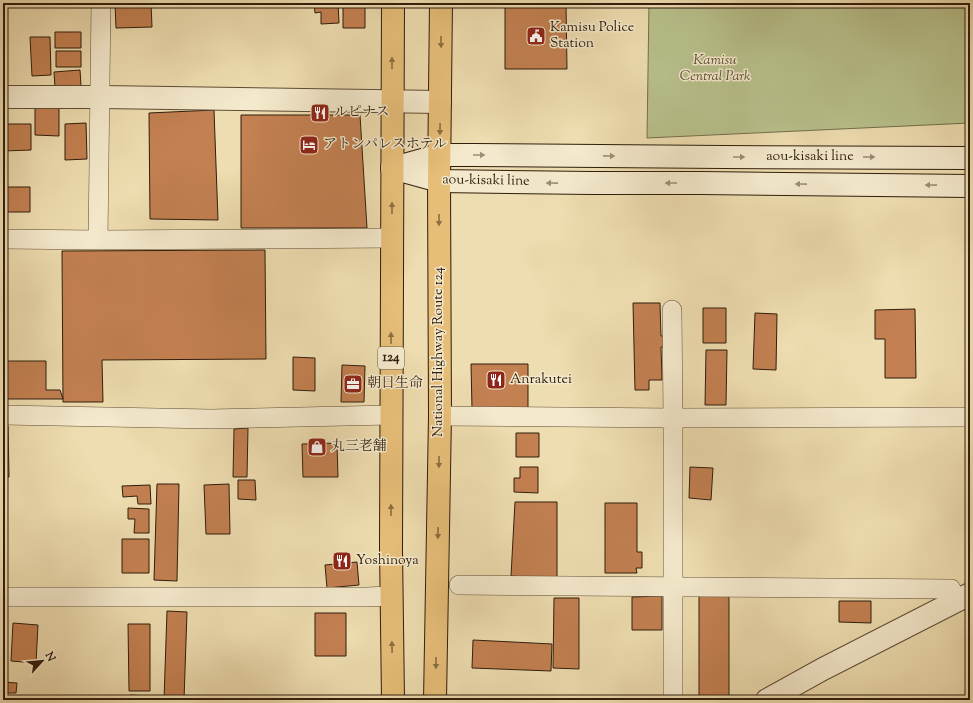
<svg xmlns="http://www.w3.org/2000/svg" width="973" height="703" viewBox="0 0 973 703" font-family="'Sorts Mill Goudy','Noto Serif JP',serif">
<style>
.green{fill:#b8c18c;stroke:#746f4c}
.building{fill:#c38051;stroke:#2f1d0c}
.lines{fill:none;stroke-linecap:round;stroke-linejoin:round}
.minor-casing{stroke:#5f4d35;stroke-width:20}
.tertiary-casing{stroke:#5f4d35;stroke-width:24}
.secondary-casing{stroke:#2f1d0c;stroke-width:24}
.trunk-casing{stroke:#2f1d0c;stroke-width:24}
.minor{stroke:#f4e9cc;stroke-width:19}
.tertiary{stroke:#f4e9cc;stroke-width:22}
.secondary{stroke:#f4e9cc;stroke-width:22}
.trunk{stroke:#e7be78;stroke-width:22}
.oneway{fill:#8b6e42}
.oneway2{fill:#9b8d76}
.labels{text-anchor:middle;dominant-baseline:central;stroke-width:3;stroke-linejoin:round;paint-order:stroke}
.shield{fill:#f4e9cc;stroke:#6a5a46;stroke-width:1}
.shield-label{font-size:13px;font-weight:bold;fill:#2f1d0c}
.poi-label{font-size:14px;fill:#2f1d0c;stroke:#f4e9cc;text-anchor:start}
.park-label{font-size:14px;font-style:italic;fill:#584e32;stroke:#f4e9cc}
.street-label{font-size:14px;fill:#2f1d0c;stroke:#f4e9cc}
</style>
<rect width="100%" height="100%" fill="#eeddb0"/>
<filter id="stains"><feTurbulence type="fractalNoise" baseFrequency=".005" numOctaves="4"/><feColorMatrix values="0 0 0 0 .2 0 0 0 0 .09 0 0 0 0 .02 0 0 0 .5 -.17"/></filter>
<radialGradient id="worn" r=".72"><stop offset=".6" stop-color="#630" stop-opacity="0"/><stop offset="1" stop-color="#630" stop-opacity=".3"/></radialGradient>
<path class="green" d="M649 3H970V123L647 138Z"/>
<path class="building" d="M115 3H151L152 27 116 28Z
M314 3H338L339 23 321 24V12L315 13Z
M343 3H365V28H343Z
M505 3H566L567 69H505Z
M55 32H81V48H55Z
M30 37H50L51 75 32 76Z
M56 51H81V67H56Z
M80 70 81 86 55 87 54 72Z
M35 108H59V136L35 135Z
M214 110 218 220 150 219 149 113Z
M241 115H360L367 228H241Z
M86 123 87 159 65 160V124Z
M3 124H31V150L3 151Z
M3 187H30V212H3Z
M265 250 266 359 102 360 103 402H63L62 251Z
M633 303H660L661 336H667L668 347H661L662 380H649V390H635Z
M703 308H726V343H703Z
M915 309 916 378H885V339H875V310Z
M755 313 777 314 776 370 753 369Z
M706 350H727L726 405H705Z
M293 357 315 358V391L293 390Z
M3 361H46V390H60L63 399H3Z
M471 364H528V408L472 409Z
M342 365 365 366 364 402H341Z
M3 426H8L9 477 3 478Z
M248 428 247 477H233L234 429Z
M516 433H539V457H516Z
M337 443 338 477H303L302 444Z
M520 467H538V493L514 492V478H520Z
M690 467 713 468 711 500 689 498Z
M238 480H255L256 500 238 499Z
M157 484H179L177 581 154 580Z
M229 484 230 534H206L204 485Z
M150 485 151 504H138L137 496 123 497 122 486Z
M515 502H557V580L511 576Z
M605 503H637V552H642V568H636L637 573H605Z
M128 508 149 509V533H134L135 519H128Z
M122 539H149V573H122Z
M357 562 359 585 327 588 325 565Z
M662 596V630H632V597Z
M699 596H729V700H699Z
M554 598H579V669L553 668Z
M839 601H871V623L839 622Z
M167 611 187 612 184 700H164Z
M315 613H346V656H315Z
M13 623 38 625 36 663 11 661Z
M128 624H150V691H129Z
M473 640 552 644 551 671 472 668Z
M3 682 17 683 16 693H3Z
M130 695 150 696V700H130Z"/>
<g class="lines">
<g class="minor-casing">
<path id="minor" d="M3 239 98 240 391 238
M98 240 101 3
M672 310 673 418V700
M3 415 211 419 391 415
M440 416 673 418 970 417
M459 585 951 589 957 600
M3 597H366L391 596"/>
</g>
<g class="tertiary-casing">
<path id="tertiary" d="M3 97H101L440 102
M767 700 823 669 970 594"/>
</g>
<g class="secondary-casing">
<path id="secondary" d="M392 168 439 181 591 183H701L970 186
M393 168 440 155H472L723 157 970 158"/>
</g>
<g class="trunk-casing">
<path id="trunk" d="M393 3 391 549 393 700
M435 700 440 416 439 181 441 3"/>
</g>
<use href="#minor" class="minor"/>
<use href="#tertiary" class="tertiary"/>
<use href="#secondary" class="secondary"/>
<use href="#trunk" class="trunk"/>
</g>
<defs><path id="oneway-solid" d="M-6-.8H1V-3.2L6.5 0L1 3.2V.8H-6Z"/></defs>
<g class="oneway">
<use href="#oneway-solid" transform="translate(441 42) rotate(90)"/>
<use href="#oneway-solid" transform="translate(392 63) rotate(-90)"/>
<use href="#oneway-solid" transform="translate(440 129) rotate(91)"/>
<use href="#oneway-solid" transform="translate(392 208) rotate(-90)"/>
<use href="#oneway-solid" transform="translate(439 220) rotate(90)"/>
<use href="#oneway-solid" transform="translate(391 338) rotate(-90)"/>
<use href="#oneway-solid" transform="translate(439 462) rotate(91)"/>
<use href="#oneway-solid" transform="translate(391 510) rotate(-90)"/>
<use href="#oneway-solid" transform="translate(438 533) rotate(91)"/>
<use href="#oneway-solid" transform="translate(392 647) rotate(-91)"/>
<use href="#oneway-solid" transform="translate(436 663) rotate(91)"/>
</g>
<g class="oneway2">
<use href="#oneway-solid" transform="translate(479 155)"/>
<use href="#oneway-solid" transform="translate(609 156) rotate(1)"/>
<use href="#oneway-solid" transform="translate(739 157)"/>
<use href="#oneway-solid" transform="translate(869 157)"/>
<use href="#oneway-solid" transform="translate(552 183) rotate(-179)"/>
<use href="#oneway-solid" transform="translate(671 183) rotate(180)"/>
<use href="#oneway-solid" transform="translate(801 184) rotate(-179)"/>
<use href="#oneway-solid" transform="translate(931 185) rotate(-179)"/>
</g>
<defs>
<g id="civic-square" transform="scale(1)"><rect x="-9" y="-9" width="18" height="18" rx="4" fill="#8f2418" stroke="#f4e9cc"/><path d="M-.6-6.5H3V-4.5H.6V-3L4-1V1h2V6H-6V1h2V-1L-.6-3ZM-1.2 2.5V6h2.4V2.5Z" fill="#fff"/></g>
<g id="restaurant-square" transform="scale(1)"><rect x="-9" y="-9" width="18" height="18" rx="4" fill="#8f2418" stroke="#f4e9cc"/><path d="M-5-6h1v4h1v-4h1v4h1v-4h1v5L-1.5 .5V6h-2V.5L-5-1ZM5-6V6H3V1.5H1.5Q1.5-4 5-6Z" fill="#fff"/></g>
<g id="hotel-square" transform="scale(1)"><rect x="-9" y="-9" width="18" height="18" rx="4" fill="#8f2418" stroke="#f4e9cc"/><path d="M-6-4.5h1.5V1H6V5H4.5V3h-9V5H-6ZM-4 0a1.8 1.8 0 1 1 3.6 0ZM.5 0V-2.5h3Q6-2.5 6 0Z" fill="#fff"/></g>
<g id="office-square" transform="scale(1)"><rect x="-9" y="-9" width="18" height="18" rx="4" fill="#8f2418" stroke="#f4e9cc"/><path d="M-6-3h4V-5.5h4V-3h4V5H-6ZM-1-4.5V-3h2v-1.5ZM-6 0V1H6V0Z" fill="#fff"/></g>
<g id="shop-square" transform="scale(1)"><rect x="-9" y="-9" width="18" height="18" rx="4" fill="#8f2418" stroke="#f4e9cc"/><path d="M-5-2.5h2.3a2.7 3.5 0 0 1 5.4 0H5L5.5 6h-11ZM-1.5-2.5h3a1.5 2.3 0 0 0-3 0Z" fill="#fff"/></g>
</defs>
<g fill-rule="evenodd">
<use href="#civic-square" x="536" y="36"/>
<use href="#restaurant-square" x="320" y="113"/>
<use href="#hotel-square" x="309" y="145"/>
<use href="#restaurant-square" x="496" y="380"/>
<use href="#office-square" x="353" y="384"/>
<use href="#shop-square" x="317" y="447"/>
<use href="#restaurant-square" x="342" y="561"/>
</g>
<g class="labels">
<rect class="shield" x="378" y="347" width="26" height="22" rx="3"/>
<g class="shield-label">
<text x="391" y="358">124</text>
</g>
<g class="poi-label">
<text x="550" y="28">Kamisu Police<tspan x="550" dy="16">Station</tspan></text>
<text x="334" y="113">ルピナス</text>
<text x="323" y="145">アトンパレスホテル</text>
<text x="510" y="380">Anrakutei</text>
<text x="367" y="384">朝日生命</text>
<text x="331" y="447">丸三老舗</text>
<text x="356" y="561">Yoshinoya</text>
</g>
<g class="park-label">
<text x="715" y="61">Kamisu<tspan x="715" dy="16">Central Park</tspan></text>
</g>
<g class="street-label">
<text x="810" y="157">aou-kisaki line</text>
<text transform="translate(486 181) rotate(1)">aou-kisaki line</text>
<text transform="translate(439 352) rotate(-90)">National Highway Route 124</text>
</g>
</g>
<rect width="973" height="703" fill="none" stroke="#eeddb0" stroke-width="16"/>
<rect x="4" y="4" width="965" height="695" fill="none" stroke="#2f1d0c" stroke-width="2"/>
<rect x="8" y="8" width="957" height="687" fill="none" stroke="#2f1d0c"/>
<g transform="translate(42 661) rotate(63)" stroke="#f4e9cc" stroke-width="3" paint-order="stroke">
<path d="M0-3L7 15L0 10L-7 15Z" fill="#2f1d0c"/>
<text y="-6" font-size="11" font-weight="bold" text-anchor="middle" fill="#2f1d0c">N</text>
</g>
<rect width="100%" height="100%" filter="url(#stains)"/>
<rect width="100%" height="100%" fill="url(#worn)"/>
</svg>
